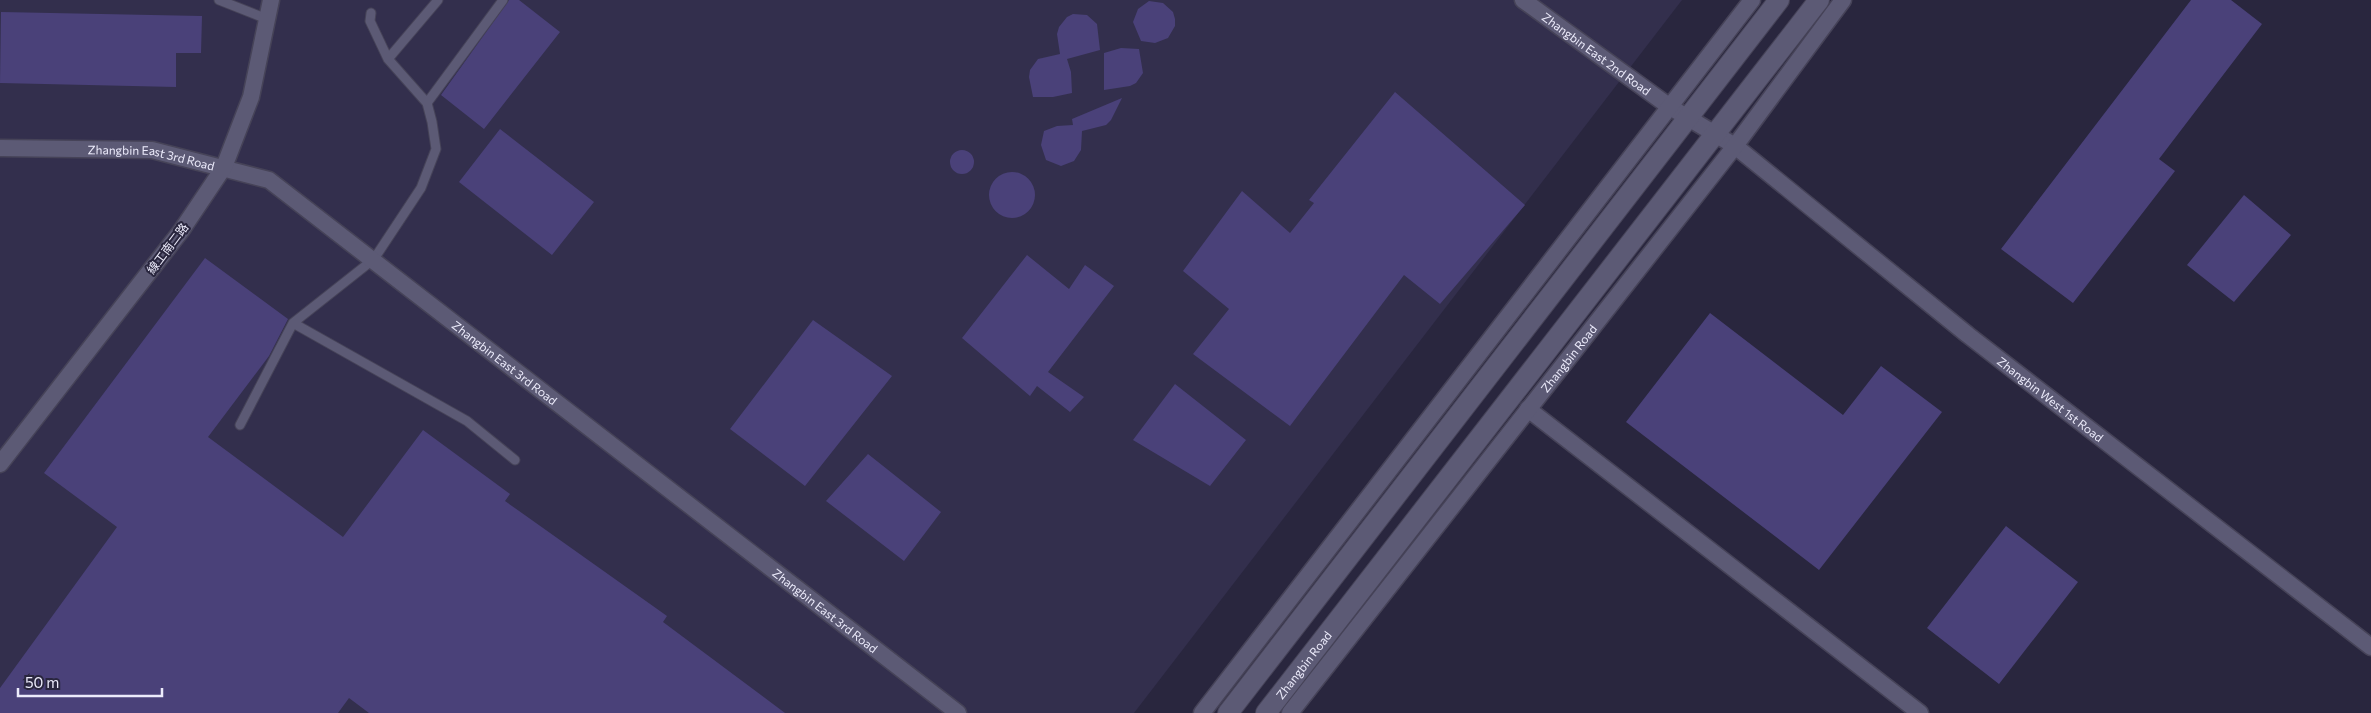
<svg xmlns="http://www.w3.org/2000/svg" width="2371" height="713" viewBox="0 0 2371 713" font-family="Commissioner,'Noto Sans TC',sans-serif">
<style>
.built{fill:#332f4d}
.building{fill:#4a4179}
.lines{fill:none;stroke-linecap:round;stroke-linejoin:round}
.service-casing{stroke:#464358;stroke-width:11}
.minor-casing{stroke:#464358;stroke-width:19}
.tertiary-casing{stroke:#464358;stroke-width:22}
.service{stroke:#5c5a75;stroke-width:9}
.minor{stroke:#5c5a75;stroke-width:16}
.tertiary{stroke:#5c5a75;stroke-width:20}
.labels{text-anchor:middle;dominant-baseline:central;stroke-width:4;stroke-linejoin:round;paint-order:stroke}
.street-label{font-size:12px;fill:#ecebfb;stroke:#29263e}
</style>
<rect width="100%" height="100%" fill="#29263e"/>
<path class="built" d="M0 0H1682L1134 713H0Z"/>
<path class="building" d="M509 0H519L560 32 484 129 441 95Z
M2191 0H2231L2262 24 2159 159 2175 171 2073 303 2001 249Z
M1149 1 1163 3 1173 12 1175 19V26L1168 38 1155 43 1141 41 1133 22 1138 9Z
M1 12 202 16 201 53H176V87L0 83Z
M1073 14 1087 15 1097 24 1100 50 1067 59 1071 72 1072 93 1053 97H1033L1029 77 1030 70 1038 59 1060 54 1057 34 1059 27 1067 17Z
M1121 48 1139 49 1143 73 1136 83 1130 86 1104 90V53Z
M1395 92 1525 205 1440 304 1404 275 1290 426 1193 354 1229 309 1183 271 1242 191 1290 233 1314 203 1309 200Z
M1122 98 1111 120 1106 125 1082 131 1081 150 1074 161 1061 166 1046 160 1041 145 1044 131 1057 126 1073 125 1072 119Z
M500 129 594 202 552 255 459 182Z
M950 162a12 12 0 1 1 24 0a12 12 0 1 1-24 0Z
M989 195a23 23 0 1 1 46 0a23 23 0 1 1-46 0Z
M2244 195 2291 235 2234 302 2187 265Z
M1027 255 1069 289 1085 265 1114 286 1048 372 1084 397 1070 412 1037 386 1030 396 962 338Z
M205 258 288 319 269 356 208 437 343 537 423 430 510 494 505 501 667 616 663 622 785 713H369L349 698 338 713H0V688L117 527 44 473Z
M1710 313 1843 415 1881 366 1942 412 1819 570 1626 422Z
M813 320 892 376 805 486 730 429Z
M1175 384 1246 440 1210 486 1133 440Z
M868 454 941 512 904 561 826 501Z
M2006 526 2078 582 1999 684 1927 628Z"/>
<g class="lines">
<g class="service-casing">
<path id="service" d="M219 0 267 19
M388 59 438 0
M427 103 503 0
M293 323 467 421 515 460
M240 425 293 323 374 259 421 188 436 149 432 122 427 103 388 59 370 21 371 13"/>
</g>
<g class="minor-casing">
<g id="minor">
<path id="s1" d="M1523 0 1670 107 1735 146 1968 335 2371 647"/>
<path id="s2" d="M0 148 152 150 269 180 958 713"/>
<path d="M1528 409 1920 713"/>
<path d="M0 464 181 231 224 167 251 97 271 0"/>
<path d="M1202 713 1752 0"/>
<path id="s3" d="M1290 713 1735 146 1843 0"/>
</g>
</g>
<g class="tertiary-casing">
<g id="tertiary">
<path d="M1228 713 1779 0"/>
<path id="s4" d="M1266 713 1819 0"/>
</g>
</g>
<use href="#service" class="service"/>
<use href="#minor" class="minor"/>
<use href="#tertiary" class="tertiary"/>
</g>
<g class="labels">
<g class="street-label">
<text stroke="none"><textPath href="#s1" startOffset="91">Zhangbin East 2nd Road</textPath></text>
<text stroke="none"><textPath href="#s2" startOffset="152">Zhangbin East 3rd Road</textPath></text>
<text transform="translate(167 248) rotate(-53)">線工南二路</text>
<text stroke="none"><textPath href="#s3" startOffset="451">Zhangbin Road</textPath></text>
<text stroke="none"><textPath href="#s2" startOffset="571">Zhangbin East 3rd Road</textPath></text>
<text stroke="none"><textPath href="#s1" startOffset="662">Zhangbin West 1st Road</textPath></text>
<text stroke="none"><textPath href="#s2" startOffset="976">Zhangbin East 3rd Road</textPath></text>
<text stroke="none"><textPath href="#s4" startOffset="61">Zhangbin Road</textPath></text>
</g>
</g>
<path d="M18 688v8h144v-8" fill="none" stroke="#ecebfb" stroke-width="2.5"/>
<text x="25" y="688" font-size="15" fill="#ecebfb" stroke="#29263e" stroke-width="4" paint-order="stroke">50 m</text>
</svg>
